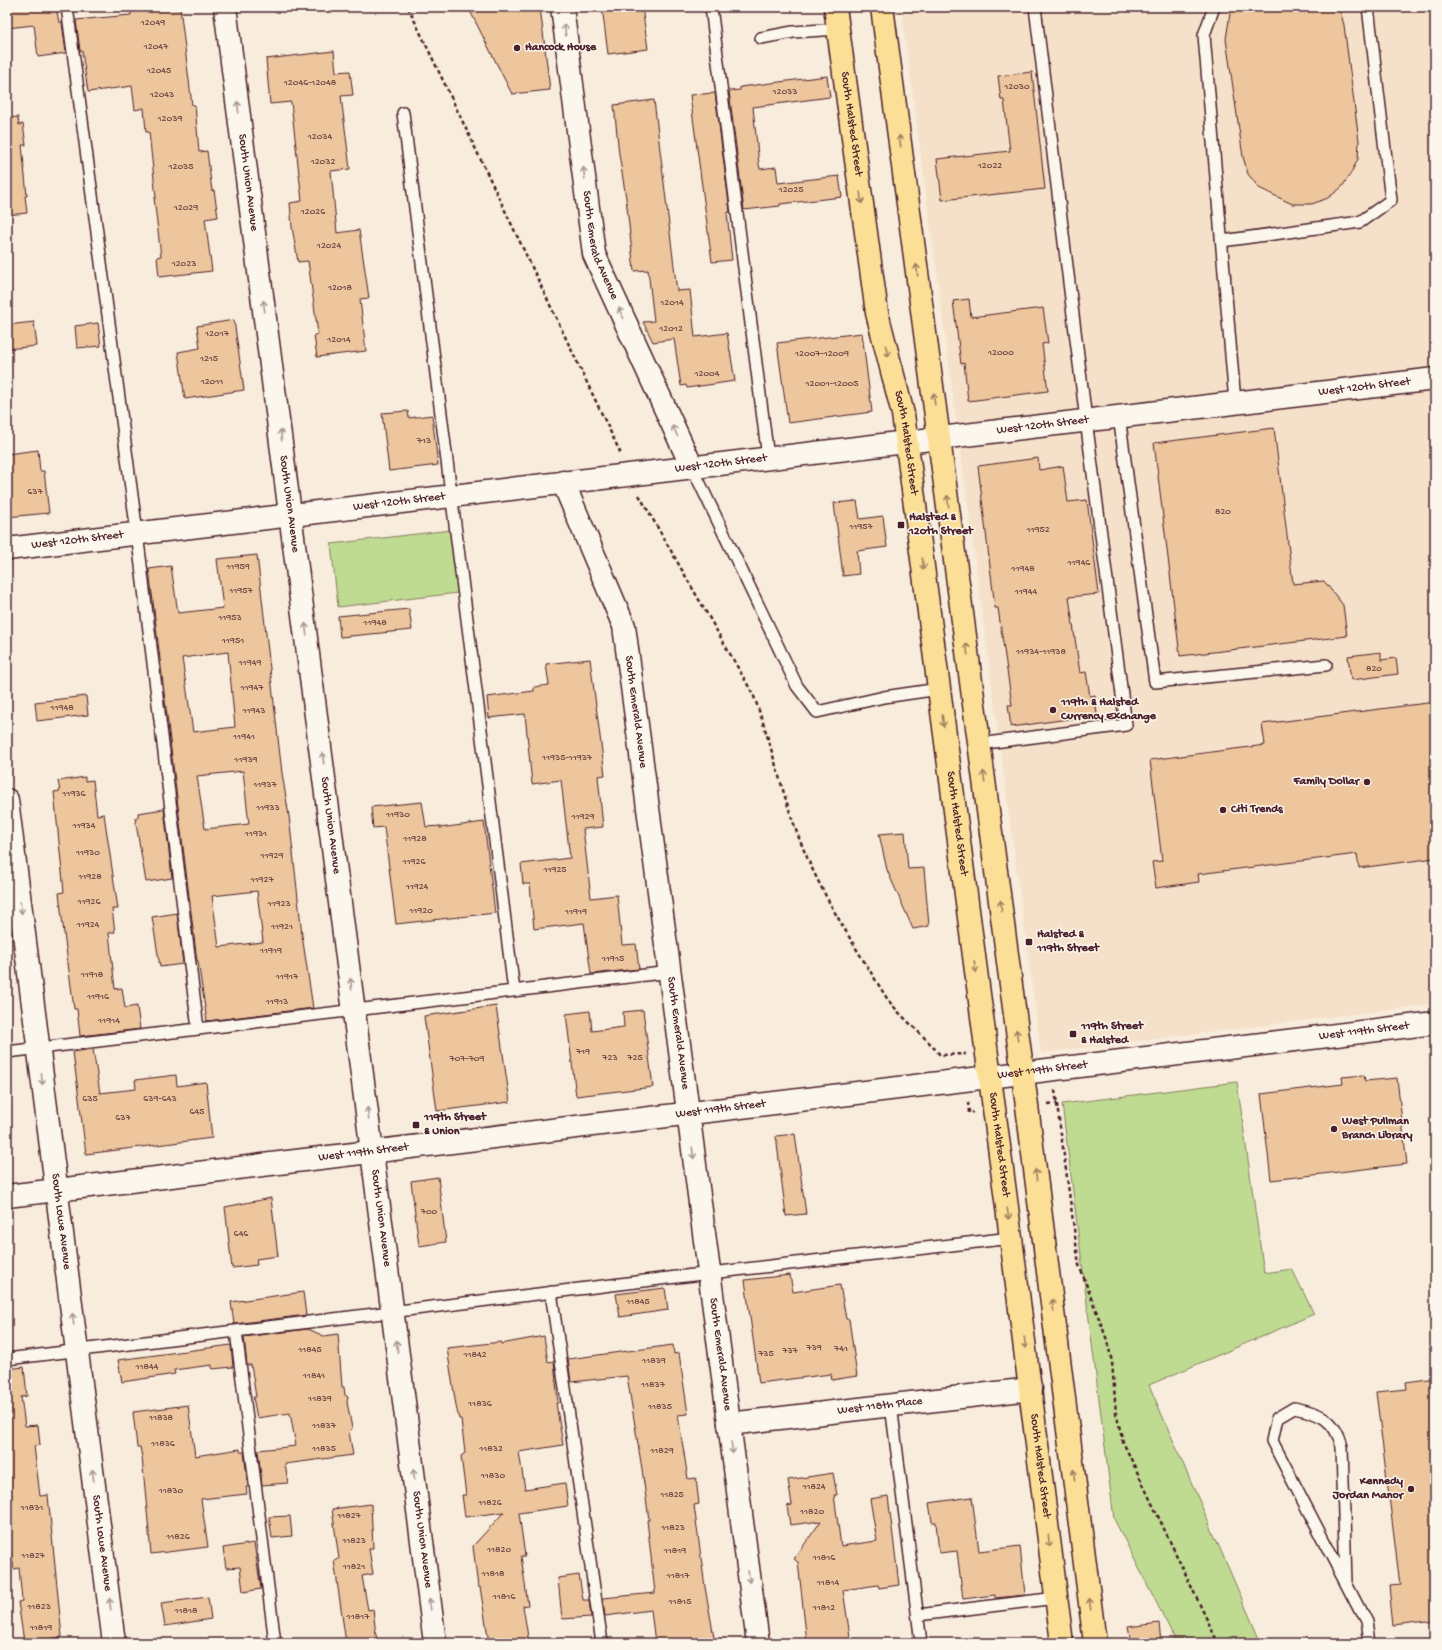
<svg xmlns="http://www.w3.org/2000/svg" width="1442" height="1650" viewBox="0 0 1442 1650" font-family="'Gochi Hand',sans-serif">
<style>
.built{fill:#f5e1c9}
.green{fill:#bfdb92;stroke:#847d5e}
.building{fill:#edc69d;stroke:#4a1f2b;fill-rule:evenodd}
.lines{fill:none;stroke-linecap:round;stroke-linejoin:round}
.service-casing{stroke:#4a1f2b;stroke-width:14}
.minor-casing{stroke:#4a1f2b;stroke-width:25}
.tertiary-casing{stroke:#4a1f2b;stroke-width:25}
.primary-casing{stroke:#4a1f2b;stroke-width:25}
.path{stroke:#4a1f2b;stroke-width:2.5;stroke-dasharray:4 3;stroke-linecap:butt}
.service{stroke:#fbf7ec;stroke-width:11}
.minor{stroke:#fbf7ec;stroke-width:22}
.tertiary{stroke:#fbf7ec;stroke-width:22}
.primary{stroke:#fbdf96;stroke-width:22}
.oneway{stroke:#ab9695}
.oneway2{stroke:#a27f60}
.poi-dot{fill:#4a1f2b;stroke:#fbf7ec;stroke-width:1.5}
.labels{text-anchor:middle;dominant-baseline:central;stroke-width:3;stroke-linejoin:round;paint-order:stroke}
.number-label{font-size:10px;fill:#734948}
.poi-label{font-size:12px;font-weight:bold;fill:#4a1f2b;stroke:#fbf7ec;text-anchor:start}
.street-label{font-size:12px;fill:#4a1f2b;stroke:#fbf7ec}
</style>
<rect width="100%" height="100%" fill="#f8eddc"/>
<filter id="ink" filterUnits="userSpaceOnUse"><feTurbulence type="fractalNoise" baseFrequency=".025" numOctaves="2"/><feDisplacementMap in="SourceGraphic" scale="8" xChannelSelector="R" yChannelSelector="G"/><feConvolveMatrix kernelMatrix="1 2 1 2 8 2 1 2 1" color-interpolation-filters="sRGB"/></filter>
<g filter="url(#ink)">
<path class="built" d="M901 7H1435V1004L1041 1053Z"/>
<path class="green" d="M451 530 458 593 338 607 331 544Z
M1237 1082 1264 1273 1292 1269 1314 1314 1149 1385 1261 1643H1177L1114 1519 1062 1104Z"/>
<path class="building" d="M7 7H56L59 22H62L66 53 38 57 34 25 7 28Z
M130 7H180L192 105H195L199 152 207 151 212 191 214 190 218 217 205 219 212 271 159 277 157 257 161 256 154 198H156L149 132H146L144 108 135 110 132 86 88 92 82 51H80L76 20 131 15Z
M468 7H540L550 90 512 94Z
M602 7H642L648 49 608 54Z
M1231 7H1339L1344 25 1359 141 1358 159 1351 173 1342 187 1328 198 1312 204H1292L1259 188 1248 174 1243 157 1226 39Z
M334 51 336 72 350 71 353 95 341 96 350 169 331 171 337 233 359 230 369 298 360 299 366 351 317 357 314 335 318 334 308 261 298 262 292 227 290 203 302 201 291 102 270 104 266 59Z
M1032 72 1045 189 942 200 937 159 1010 151 1004 100H1001L998 76Z
M827 76 830 97 753 107 759 164 760 169 776 167 778 183 839 176 842 197 780 204V206L744 210 729 91 740 90V87Z
M715 93 730 212 727 213 732 260 712 262 690 95Z
M654 100 677 291 690 290 695 337 727 333 735 381 687 388 686 385 681 386 674 339 653 342 643 322 654 321 648 270 634 271 626 198 619 154 614 105Z
M18 117 19 125 23 124 26 145H22L27 196H25L27 213 7 215V118Z
M969 299 971 317 1043 308 1048 343 1042 344 1048 391 968 401 964 363 961 364 953 301Z
M234 320 244 390 185 399 178 352 200 348 197 326Z
M34 322 37 346 7 349V325Z
M98 323 101 346 77 348 75 326Z
M862 333 872 412 788 423 777 343Z
M408 411 409 418 432 415 438 465 389 471 382 413Z
M1274 428 1293 584 1324 581 1343 605 1347 636 1180 656 1154 443Z
M38 450 40 471H44L49 513 7 517V454Z
M1038 458 1039 470 1063 466 1068 502 1087 500 1099 594 1069 597 1080 673 1086 672 1090 696 1095 695 1097 715 1011 727 1008 705H1012L998 608H995L978 466Z
M857 501 860 519 883 516 887 547 857 551 859 574 843 576 834 503Z
M257 555 282 773 289 816 302 935 313 1008 207 1021 198 961H197L149 569 171 566 178 613 223 608 217 559ZM228 652 235 727 193 732 182 658ZM243 771 249 824 205 829 197 776ZM257 891 263 942 219 947 212 896Z
M409 609 412 630 340 637 338 616Z
M1381 652V660L1396 658 1398 674 1351 680 1348 656Z
M590 659 605 775 598 776 603 827 583 829 591 898 617 895 622 945 636 944 639 969 591 974 584 923 534 929 530 884H523L521 864 570 858 561 780 532 784 525 714 489 718 487 697 534 691V687L549 685 546 664Z
M86 696 88 715 37 721 35 702Z
M1435 702V858L1359 868 1357 854 1198 874 1199 882 1156 888 1152 862 1162 861 1150 760 1265 745 1262 724Z
M85 777V781L93 780 97 815 104 814 118 909H112L115 932 109 933 115 989 122 988 125 1008 137 1006 140 1029 80 1036 77 1009H74L62 918 59 893 64 892 54 792 60 791 58 781Z
M422 802 426 827 440 826V828L484 822 495 913 396 924 384 827 373 828 371 807Z
M164 809 172 878 146 882 135 818 138 817V813Z
M905 832 908 869 924 868 929 926 913 929 887 870 879 834Z
M177 913 183 964 160 967 152 917Z
M496 1006 510 1102 437 1111 424 1016Z
M643 1010 653 1087 576 1096 566 1014 590 1011 592 1031 624 1027 623 1012Z
M93 1049 100 1093 136 1089 135 1080 176 1075 177 1086 206 1082 212 1138 86 1154 73 1052Z
M1364 1075 1365 1081 1397 1078 1407 1164 1271 1180 1261 1094 1343 1084 1342 1077Z
M795 1134 806 1214 786 1216 776 1136Z
M438 1177 446 1242 419 1246 411 1181Z
M271 1198 278 1256 256 1259 257 1265 232 1268 225 1207Z
M790 1275 793 1292 840 1285 846 1319H849L857 1376 832 1380 831 1374 759 1383 745 1280Z
M665 1288 668 1310 620 1317 616 1294Z
M303 1292 306 1315 234 1324 231 1302Z
M308 1329 324 1336 338 1334 342 1387H344L345 1395 348 1397 347 1402 351 1423 352 1429 349 1432 353 1455 285 1464 288 1483 262 1485 258 1450 296 1446 290 1413 257 1418 253 1397H256L251 1365H247L244 1337Z
M544 1336 548 1362 554 1361 558 1403H556L563 1445 519 1452 525 1489 565 1483 568 1506 519 1513 525 1556H521L528 1605 523 1606 529 1643H489L480 1587H478L473 1546 504 1512 465 1517 462 1495H466L461 1456 465 1453 461 1419H459L456 1406 447 1348 501 1342V1344Z
M231 1345 233 1367 212 1369V1365L174 1370 175 1374 122 1382 118 1360Z
M673 1345 674 1354 679 1353 688 1414 678 1415 688 1479 696 1478 699 1504 694 1505 705 1587 715 1643H655L651 1610 605 1616 603 1598 655 1593 647 1520H649L642 1469 627 1376 571 1382 568 1359Z
M24 1367 27 1396 21 1397 25 1426 38 1425 40 1445 34 1446 40 1496 48 1495 62 1637 24 1642 18 1602 22 1601 19 1568 14 1569 10 1546 7 1547V1369Z
M1435 1378V1620L1393 1625 1389 1586 1400 1585 1376 1392 1407 1389 1406 1382Z
M188 1405 195 1456 240 1449V1452H244L248 1487H246L247 1494 201 1499 208 1547 151 1554 142 1457 140 1447H137L133 1412Z
M833 1473 837 1495H834L841 1546 877 1541 870 1499 888 1496 899 1585 879 1588 878 1585 843 1590 851 1643H807L798 1562 794 1559 821 1521 790 1525 787 1506 792 1505 788 1480Z
M972 1497 979 1551 1020 1546 1025 1595 995 1598V1595L963 1599 957 1551 939 1553 936 1522H932L929 1503Z
M371 1504 373 1548 369 1549 373 1574 362 1576 368 1610 373 1609 377 1643H346L334 1560 339 1559 332 1509Z
M290 1516 292 1536 272 1538 269 1517Z
M254 1543 261 1589 243 1592 240 1567 226 1568 223 1548Z
M579 1575 583 1600H589L591 1617 562 1619 558 1578Z
M208 1597 211 1619 165 1626 161 1603Z
M1159 1623 1161 1643H1131L1128 1627Z"/>
<g class="lines">
<g class="service-casing">
<path id="service" d="M67 7 137 533 198 1029
M711 7 768 458
M1214 7 1204 35 1235 402
M761 38 793 32 838 29
M403 113 514 991
M1222 241 1360 222 1391 200 1368 7
M1119 416 1155 682 1326 665
M692 467 797 686 817 712 884 697 939 689
M979 744 1126 725 1086 420 1035 7
M7 1052 670 972
M551 1292 602 1643
M236 1331 275 1643
M7 1359 685 1276 1011 1238
M891 1405 921 1643
M1346 1583 1342 1447C1335 1419 1320 1413 1294 1408L1277 1418 1272 1441 1366 1622 1369 1643
M918 1615 1056 1598"/>
</g>
<g class="minor-casing">
<g id="minor">
<path id="s1" d="M225 7 435 1643"/>
<path id="s2" d="M562 7 594 254 692 467"/>
<path id="s3" d="M563 482 624 626 758 1643"/>
<path id="s4" d="M7 549 1435 379"/>
<path id="s5" d="M7 800 114 1643"/>
<path id="s6" d="M729 1424 1031 1389"/>
</g>
</g>
<g class="tertiary-casing">
<g id="tertiary">
<path id="s7" d="M7 1196 1435 1023"/>
</g>
</g>
<g class="primary-casing">
<g id="primary">
<path id="s8" d="M835 7 877 313 903 414 1011 1238 1062 1643"/>
<path d="M882 7 1027 1106 1095 1643"/>
</g>
</g>
<path class="path" d="M408 7 621 454
M639 495 753 694C771 741 781 791 799 838 821 895 856 948 888 1000 904 1020 924 1035 940 1055L966 1054
M1055 1090 1079 1265 1107 1340 1112 1362 1116 1413 1123 1442 1218 1643
M968 1102 969 1113 973 1112
M1048 1104 1057 1103"/>
<use href="#service" class="service"/>
<use href="#minor" class="minor"/>
<use href="#tertiary" class="tertiary"/>
<use href="#primary" class="primary"/>
</g>
<defs><path id="oneway-shaft" d="M-6 0H5M1.5-3L5.5 0L1.5 3" fill="none" stroke-width="1.6" stroke-linecap="round" stroke-linejoin="round"/></defs>
<g class="oneway">
<use href="#oneway-shaft" transform="translate(565 30) rotate(-97)"/>
<use href="#oneway-shaft" transform="translate(238 107) rotate(-97)"/>
<use href="#oneway-shaft" transform="translate(584 173) rotate(-97)"/>
<use href="#oneway-shaft" transform="translate(264 306) rotate(-97)"/>
<use href="#oneway-shaft" transform="translate(621 313) rotate(-115)"/>
<use href="#oneway-shaft" transform="translate(675 431) rotate(-115)"/>
<use href="#oneway-shaft" transform="translate(281 435) rotate(-97)"/>
<use href="#oneway-shaft" transform="translate(306 629) rotate(-97)"/>
<use href="#oneway-shaft" transform="translate(323 758) rotate(-97)"/>
<use href="#oneway-shaft" transform="translate(21 908) rotate(83)"/>
<use href="#oneway-shaft" transform="translate(351 984) rotate(-97)"/>
<use href="#oneway-shaft" transform="translate(42 1079) rotate(83)"/>
<use href="#oneway-shaft" transform="translate(368 1113) rotate(-97)"/>
<use href="#oneway-shaft" transform="translate(693 1153) rotate(82)"/>
<use href="#oneway-shaft" transform="translate(73 1319) rotate(-97)"/>
<use href="#oneway-shaft" transform="translate(397 1346) rotate(-97)"/>
<use href="#oneway-shaft" transform="translate(732 1448) rotate(82)"/>
<use href="#oneway-shaft" transform="translate(93 1475) rotate(-97)"/>
<use href="#oneway-shaft" transform="translate(414 1475) rotate(-97)"/>
<use href="#oneway-shaft" transform="translate(749 1577) rotate(82)"/>
<use href="#oneway-shaft" transform="translate(110 1604) rotate(-97)"/>
<use href="#oneway-shaft" transform="translate(430 1604) rotate(-97)"/>
</g>
<g class="oneway2">
<use href="#oneway-shaft" transform="translate(900 141) rotate(-97)"/>
<use href="#oneway-shaft" transform="translate(861 198) rotate(82)"/>
<use href="#oneway-shaft" transform="translate(917 270) rotate(-97)"/>
<use href="#oneway-shaft" transform="translate(887 351) rotate(75)"/>
<use href="#oneway-shaft" transform="translate(934 399) rotate(-98)"/>
<use href="#oneway-shaft" transform="translate(948 501) rotate(-98)"/>
<use href="#oneway-shaft" transform="translate(923 564) rotate(83)"/>
<use href="#oneway-shaft" transform="translate(967 649) rotate(-97)"/>
<use href="#oneway-shaft" transform="translate(943 721) rotate(83)"/>
<use href="#oneway-shaft" transform="translate(984 777) rotate(-97)"/>
<use href="#oneway-shaft" transform="translate(1001 906) rotate(-97)"/>
<use href="#oneway-shaft" transform="translate(975 967) rotate(82)"/>
<use href="#oneway-shaft" transform="translate(1017 1035) rotate(-97)"/>
<use href="#oneway-shaft" transform="translate(1036 1175) rotate(-97)"/>
<use href="#oneway-shaft" transform="translate(1008 1214) rotate(82)"/>
<use href="#oneway-shaft" transform="translate(1053 1305) rotate(-97)"/>
<use href="#oneway-shaft" transform="translate(1025 1343) rotate(83)"/>
<use href="#oneway-shaft" transform="translate(1074 1475) rotate(-97)"/>
<use href="#oneway-shaft" transform="translate(1049 1541) rotate(83)"/>
<use href="#oneway-shaft" transform="translate(1090 1604) rotate(-97)"/>
</g>
</g>
<g class="poi-dot">
<circle cx="517" cy="48" r="4"/>
<rect x="897" y="521" width="8" height="8" rx="2"/>
<circle cx="1053" cy="710" r="4"/>
<circle cx="1367" cy="782" r="4"/>
<circle cx="1223" cy="810" r="4"/>
<rect x="1025" y="938" width="8" height="8" rx="2"/>
<rect x="1069" y="1030" width="8" height="8" rx="2"/>
<rect x="412" y="1121" width="8" height="8" rx="2"/>
<circle cx="1334" cy="1129" r="4"/>
<circle cx="1411" cy="1489" r="4"/>
</g>
<g class="labels">
<g class="number-label">
<text x="153" y="23">12049</text>
<text x="156" y="47">12047</text>
<text x="159" y="71">12045</text>
<text x="310" y="83">12046-12048</text>
<text x="1017" y="87">12030</text>
<text x="785" y="92">12033</text>
<text x="162" y="95">12043</text>
<text x="170" y="119">12039</text>
<text x="320" y="137">12034</text>
<text x="323" y="162">12032</text>
<text x="990" y="166">12022</text>
<text x="181" y="167">12035</text>
<text x="791" y="190">12025</text>
<text x="186" y="208">12029</text>
<text x="313" y="212">12026</text>
<text x="329" y="246">12024</text>
<text x="184" y="264">12023</text>
<text x="340" y="288">12018</text>
<text x="672" y="303">12014</text>
<text x="671" y="329">12012</text>
<text x="217" y="334">12017</text>
<text x="339" y="340">12014</text>
<text x="1001" y="353">12000</text>
<text x="822" y="354">12007-12009</text>
<text x="209" y="359">1215</text>
<text x="707" y="374">12004</text>
<text x="212" y="382">12011</text>
<text x="832" y="384">12001-12005</text>
<text x="424" y="441">713</text>
<text x="35" y="492">637</text>
<text x="1223" y="512">820</text>
<text x="861" y="527">11957</text>
<text x="1038" y="530">11952</text>
<text x="1079" y="563">11946</text>
<text x="238" y="567">11959</text>
<text x="1023" y="569">11948</text>
<text x="241" y="591">11957</text>
<text x="1026" y="592">11944</text>
<text x="230" y="618">11953</text>
<text x="375" y="623">11948</text>
<text x="233" y="641">11951</text>
<text x="1041" y="652">11934-11938</text>
<text x="250" y="663">11949</text>
<text x="1374" y="669">820</text>
<text x="252" y="688">11947</text>
<text x="62" y="708">11948</text>
<text x="254" y="711">11943</text>
<text x="244" y="737">11941</text>
<text x="567" y="758">11935-11937</text>
<text x="246" y="760">11939</text>
<text x="265" y="785">11937</text>
<text x="74" y="794">11936</text>
<text x="268" y="808">11933</text>
<text x="398" y="815">11930</text>
<text x="583" y="817">11929</text>
<text x="84" y="826">11934</text>
<text x="256" y="834">11931</text>
<text x="415" y="839">11928</text>
<text x="88" y="853">11930</text>
<text x="272" y="856">11929</text>
<text x="414" y="862">11926</text>
<text x="555" y="870">11925</text>
<text x="90" y="877">11928</text>
<text x="262" y="880">11927</text>
<text x="417" y="887">11924</text>
<text x="89" y="902">11926</text>
<text x="279" y="904">11923</text>
<text x="421" y="911">11920</text>
<text x="576" y="912">11919</text>
<text x="88" y="925">11924</text>
<text x="282" y="927">11921</text>
<text x="271" y="951">11919</text>
<text x="613" y="959">11915</text>
<text x="92" y="975">11918</text>
<text x="287" y="977">11917</text>
<text x="98" y="997">11916</text>
<text x="277" y="1002">11913</text>
<text x="109" y="1021">11914</text>
<text x="583" y="1052">719</text>
<text x="610" y="1058">723</text>
<text x="635" y="1058">725</text>
<text x="467" y="1059">707-709</text>
<text x="90" y="1099">635</text>
<text x="160" y="1099">639-643</text>
<text x="197" y="1112">645</text>
<text x="123" y="1118">637</text>
<text x="429" y="1212">700</text>
<text x="241" y="1234">646</text>
<text x="638" y="1302">11845</text>
<text x="814" y="1348">739</text>
<text x="841" y="1349">741</text>
<text x="310" y="1350">11845</text>
<text x="790" y="1351">737</text>
<text x="766" y="1354">735</text>
<text x="475" y="1355">11842</text>
<text x="654" y="1361">11839</text>
<text x="147" y="1367">11844</text>
<text x="314" y="1376">11841</text>
<text x="653" y="1385">11837</text>
<text x="320" y="1399">11839</text>
<text x="480" y="1404">11836</text>
<text x="660" y="1407">11835</text>
<text x="161" y="1418">11838</text>
<text x="324" y="1426">11837</text>
<text x="163" y="1444">11836</text>
<text x="324" y="1449">11835</text>
<text x="491" y="1449">11832</text>
<text x="662" y="1451">11829</text>
<text x="493" y="1476">11830</text>
<text x="814" y="1487">11824</text>
<text x="171" y="1491">11830</text>
<text x="672" y="1495">11825</text>
<text x="490" y="1503">11826</text>
<text x="32" y="1508">11831</text>
<text x="812" y="1512">11820</text>
<text x="349" y="1516">11827</text>
<text x="673" y="1528">11823</text>
<text x="178" y="1537">11826</text>
<text x="354" y="1541">11823</text>
<text x="499" y="1550">11820</text>
<text x="675" y="1551">11819</text>
<text x="33" y="1556">11827</text>
<text x="824" y="1558">11816</text>
<text x="354" y="1567">11821</text>
<text x="493" y="1574">11818</text>
<text x="678" y="1576">11817</text>
<text x="828" y="1583">11814</text>
<text x="504" y="1597">11816</text>
<text x="680" y="1602">11815</text>
<text x="39" y="1607">11823</text>
<text x="824" y="1608">11812</text>
<text x="186" y="1611">11818</text>
<text x="358" y="1617">11817</text>
<text x="41" y="1628">11819</text>
</g>
<g class="poi-label">
<text x="525" y="48">Hancock House</text>
<text x="909" y="518">Halsted &amp;<tspan x="909" dy="14">120th Street</tspan></text>
<text x="1061" y="703">119th &amp; Halsted<tspan x="1061" dy="14">Currency Exchange</tspan></text>
<text x="1359" y="782" text-anchor="end">Family Dollar</text>
<text x="1231" y="810">Citi Trends</text>
<text x="1037" y="935">Halsted &amp;<tspan x="1037" dy="14">119th Street</tspan></text>
<text x="1081" y="1027">119th Street<tspan x="1081" dy="14">&amp; Halsted</tspan></text>
<text x="424" y="1118">119th Street<tspan x="424" dy="14">&amp; Union</tspan></text>
<text x="1342" y="1122">West Pullman<tspan x="1342" dy="14">Branch Library</tspan></text>
<text x="1403" y="1482" text-anchor="end">Kennedy<tspan x="1403" dy="14">Jordan Manor</tspan></text>
</g>
<g class="street-label">
<text stroke="none"><textPath href="#s8" startOffset="118">South Halsted Street</textPath></text>
<text stroke="none"><textPath href="#s1" startOffset="177">South Union Avenue</textPath></text>
<text stroke="none"><textPath href="#s2" startOffset="242">South Emerald Avenue</textPath></text>
<text stroke="none"><textPath href="#s4" startOffset="1367">West 120th Street</textPath></text>
<text stroke="none"><textPath href="#s4" startOffset="1043">West 120th Street</textPath></text>
<text stroke="none"><textPath href="#s8" startOffset="442">South Halsted Street</textPath></text>
<text stroke="none"><textPath href="#s4" startOffset="719">West 120th Street</textPath></text>
<text stroke="none"><textPath href="#s4" startOffset="395">West 120th Street</textPath></text>
<text stroke="none"><textPath href="#s1" startOffset="501">South Union Avenue</textPath></text>
<text stroke="none"><textPath href="#s4" startOffset="71">West 120th Street</textPath></text>
<text stroke="none"><textPath href="#s3" startOffset="243">South Emerald Avenue</textPath></text>
<text stroke="none"><textPath href="#s8" startOffset="826">South Halsted Street</textPath></text>
<text stroke="none"><textPath href="#s1" startOffset="825">South Union Avenue</textPath></text>
<text stroke="none"><textPath href="#s7" startOffset="1367">West 119th Street</textPath></text>
<text stroke="none"><textPath href="#s3" startOffset="567">South Emerald Avenue</textPath></text>
<text stroke="none"><textPath href="#s7" startOffset="1043">West 119th Street</textPath></text>
<text stroke="none"><textPath href="#s7" startOffset="719">West 119th Street</textPath></text>
<text stroke="none"><textPath href="#s8" startOffset="1150">South Halsted Street</textPath></text>
<text stroke="none"><textPath href="#s7" startOffset="359">West 119th Street</textPath></text>
<text stroke="none"><textPath href="#s1" startOffset="1221">South Union Avenue</textPath></text>
<text stroke="none"><textPath href="#s5" startOffset="425">South Lowe Avenue</textPath></text>
<text stroke="none"><textPath href="#s3" startOffset="891">South Emerald Avenue</textPath></text>
<text stroke="none"><textPath href="#s6" startOffset="152">West 118th Place</textPath></text>
<text stroke="none"><textPath href="#s8" startOffset="1474">South Halsted Street</textPath></text>
<text stroke="none"><textPath href="#s1" startOffset="1545">South Union Avenue</textPath></text>
<text stroke="none"><textPath href="#s5" startOffset="749">South Lowe Avenue</textPath></text>
</g>
</g>
<rect width="1442" height="1650" fill="none" stroke="#fbf7ec" stroke-width="24"/>
<rect x="12" y="12" width="1418" height="1626" fill="none" stroke="#4a1f2b" stroke-width="1.5" filter="url(#ink)"/>
</svg>
